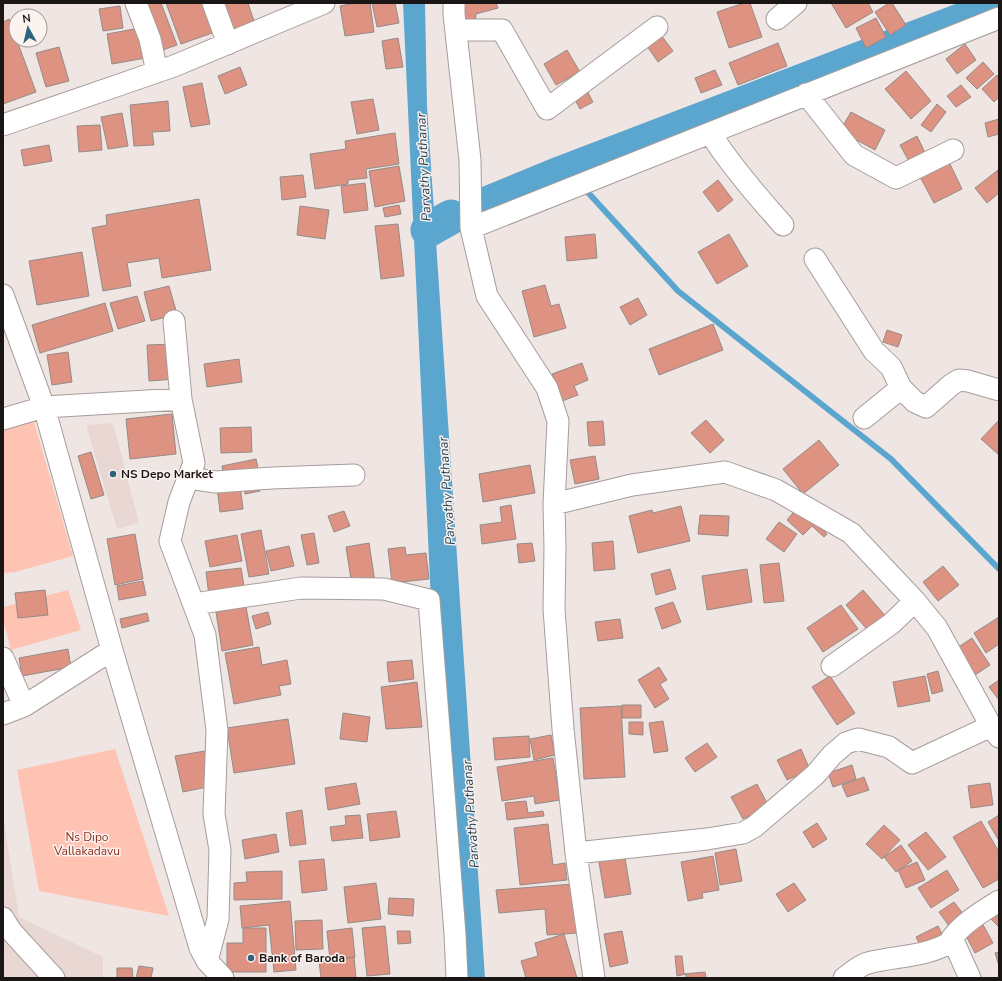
<svg xmlns="http://www.w3.org/2000/svg" width="1002" height="981" viewBox="0 0 1002 981" font-family="'Nunito Sans',sans-serif">
<style>
.built{fill:#e9d7d3}
.green{fill:#ffc3b4}
.water{fill:#5ba6cf}
.lines{fill:none;stroke-linecap:round;stroke-linejoin:round}
.stream{stroke:#5ba6cf;stroke-width:6}
.river{stroke:#5ba6cf;stroke-width:35}
.building{fill:#de9281;stroke:#948b89}
.minor-casing{stroke:#a69d9b;stroke-width:23}
.minor{stroke:#fff;stroke-width:21}
.poi-dot{fill:#2e637f;stroke:#fcf3f0;stroke-width:1.5}
.labels{text-anchor:middle;dominant-baseline:central;stroke-width:3;stroke-linejoin:round;paint-order:stroke}
.poi-label{font-size:12px;font-weight:bold;fill:#191615;stroke:#fcf3f0;text-anchor:start}
.park-label{font-size:12px;fill:#8a311f;stroke:#fcf3f0}
.water-label{font-size:13px;font-style:italic;fill:#1d3f51;stroke:#fcf3f0}
</style>
<rect width="100%" height="100%" fill="#efe5e3"/>
<path class="built" d="M113 423 139 523 117 529 86 425Z
M3 815 19 917 103 957V978H3Z"/>
<path class="green" d="M30 408 73 556 15 572 3 573V416Z
M68 590 81 630 11 650 3 620V607Z
M115 749 169 916 39 891 17 770Z"/>
<path class="water" d="M403 3H425L427 106 485 978H462L432 623Z"/>
<g class="lines">
<path class="stream" d="M562 173 570 176
M583 187 678 291 891 459 999 569"/>
<path class="river" d="M477 208 562 173 999 6
M428 230 451 217"/>
</g>
<path class="building" d="M139 3H161L177 45 157 52Z
M166 3H205L215 32 181 44Z
M222 3H248L256 27 232 34Z
M355 3H370L374 32 345 36 340 6Z
M372 3H395L399 23 377 27Z
M462 3H496L498 8 476 14 475 25 463 27Z
M744 3H750L762 37 729 48 717 12Z
M831 3H868L873 12 846 28Z
M889 3H892L906 25 890 35 875 12Z
M120 6 123 28 103 31 99 9Z
M876 18 886 37 866 48 856 28Z
M9 19 36 92 3 104V22Z
M145 27 151 57 112 64 107 34Z
M661 35 673 51 658 62 647 46Z
M398 38 403 67 386 69 382 41Z
M778 43 787 66 738 85 729 63Z
M965 44 976 60 957 74 946 59Z
M59 47 69 81 46 87 36 53Z
M567 50 580 72 556 85 544 64Z
M983 62 994 74 977 89 966 78Z
M240 67 247 85 225 94 218 76Z
M715 70 722 85 701 93 695 78Z
M906 71 931 101 911 119 885 89Z
M997 75 999 77V97L994 102 982 89Z
M202 83 210 124 191 127 183 87Z
M961 85 971 97 956 107 947 96Z
M586 89 593 102 580 109 573 96Z
M373 99 379 130 357 134 351 102Z
M168 101 170 131 152 132 154 145 134 146 130 105Z
M937 104 946 112 931 132 921 125Z
M851 112 885 130 875 150 840 131Z
M122 113 128 146 108 149 101 117Z
M999 119V134L988 137 985 123Z
M100 125 102 150 79 152 77 126Z
M395 133 399 164 366 169 367 178 348 180V184L315 189 310 154 346 149 345 141Z
M917 136 928 159 912 167 900 145Z
M49 145 52 161 24 166 21 150Z
M948 160 962 189 934 203 919 175Z
M399 166 405 201 375 207 369 171Z
M998 170 999 193 987 203 975 188Z
M303 175 306 197 282 200 280 177Z
M718 180 733 200 718 212 703 192Z
M365 183 368 210 344 213 341 186Z
M199 199 211 270 162 278 159 258 127 263 131 286 103 291 92 228 107 225 106 215Z
M399 205 401 214 385 217 383 208Z
M300 206 329 210 325 239 297 235Z
M398 224 404 276 381 279 375 226Z
M595 234 597 258 567 261 565 237Z
M729 234 748 266 717 284 698 252Z
M82 252 89 296 37 305 29 261Z
M545 285 551 306 559 304 566 328 534 337 522 291Z
M169 286 177 314 151 321 144 292Z
M137 296 145 321 118 329 110 303Z
M638 298 647 315 630 325 620 307Z
M105 303 113 331 40 353 32 325Z
M713 324 723 350 659 375 649 349Z
M887 330 902 335 898 347 883 342Z
M173 344 175 379 149 381 147 345Z
M68 352 72 382 52 385 47 355Z
M239 359 242 382 207 387 204 364Z
M582 363 588 380 574 386 578 395 562 401 552 374Z
M172 414 176 454 130 459 126 419Z
M706 420 724 440 710 453 691 433Z
M999 420V455L981 439Z
M603 421 605 445 589 446 587 422Z
M251 427 252 452 221 453 220 428Z
M819 440 839 465 803 494 783 469Z
M91 452 104 495 91 499 78 456Z
M595 456 599 479 575 484 570 460Z
M256 459 259 472 224 479 222 466Z
M530 465 535 493 483 502 479 474Z
M258 481 260 491 245 494 244 484Z
M240 485 243 509 220 512 217 487Z
M511 505 516 539 482 544 480 525 502 522 500 507Z
M681 506 690 541 638 553 629 516 652 510 653 513Z
M798 507 827 534 824 537 812 526 803 535 787 520Z
M344 511 350 526 334 532 328 516Z
M700 515 729 516 728 536 698 534Z
M779 522 797 534 784 552 766 539Z
M261 530 269 574 249 577 241 534Z
M314 533 319 563 307 565 301 535Z
M135 534 143 579 115 585 107 539Z
M237 535 242 561 210 567 205 541Z
M613 541 615 569 594 571 592 543Z
M369 543 375 582 352 586 346 547Z
M532 543 535 561 519 563 517 544Z
M289 546 294 566 271 571 266 551Z
M405 547 406 555 426 553 429 579 392 583 388 549Z
M779 563 784 601 764 603 760 565Z
M943 566 959 585 938 601 923 582Z
M241 568 245 592 209 596 206 572Z
M670 569 676 589 656 595 651 574Z
M747 569 752 602 707 610 702 576Z
M143 581 146 595 119 600 117 586Z
M45 590 48 615 18 618 15 593Z
M863 590 888 619 871 634 846 605Z
M673 602 681 622 662 629 655 608Z
M841 605 858 629 823 652 807 628Z
M246 607 253 645 222 651 216 612Z
M268 612 271 624 256 629 252 616Z
M147 613 149 621 122 628 120 619Z
M999 617V644L986 653 974 633Z
M620 619 623 638 598 641 595 622Z
M972 638 990 665 975 675 957 648Z
M259 647 262 665 287 660 291 684 279 686 281 695 234 704 225 653Z
M68 649 71 667 22 676 19 658Z
M412 660 414 679 389 682 387 662Z
M659 667 667 680 660 684 669 699 655 708 638 680Z
M938 671 943 691 932 694 927 674Z
M830 676 855 713 837 725 812 687Z
M925 676 930 701 898 707 893 682Z
M999 680V700L989 687Z
M417 682 422 727 386 729 381 687Z
M622 705H641V718H622Z
M621 706 625 777 584 779 580 708Z
M343 713 370 717 367 742 340 739Z
M288 719 295 764 234 773 227 728Z
M663 721 668 751 654 753 649 723Z
M629 722H643V735L629 734Z
M551 735 555 755 534 760 530 739Z
M529 736 530 757 495 760 493 738Z
M707 743 717 757 695 772 685 758Z
M801 749 810 770 787 780 777 760Z
M205 751 212 786 183 792 175 756Z
M553 758 560 800 535 804 534 796 502 801 497 767Z
M852 765 856 779 833 787 828 773Z
M864 777 869 790 847 797 842 785Z
M356 783 360 804 328 810 325 788Z
M990 783 993 805 971 808 968 786Z
M757 784 769 807 743 819 731 797Z
M526 801 528 813 543 811 544 816 507 820 505 803Z
M302 810 306 844 290 846 286 813Z
M396 811 400 837 370 841 367 814Z
M360 815 363 838 332 841 330 827 346 825 345 816Z
M999 815V841L988 822Z
M981 821 999 852V879L983 888 953 837Z
M817 823 827 839 813 848 803 832Z
M548 824 553 865 565 863 567 880 520 885 514 828Z
M884 825 900 840 882 859 866 844Z
M926 832 946 857 928 870 908 845Z
M276 834 279 852 245 859 242 840Z
M901 845 912 861 896 872 884 857Z
M736 849 742 881 720 885 715 853Z
M624 852 631 894 605 898 598 856Z
M713 856 719 890 702 893 703 898 688 901 681 862Z
M324 859 327 890 302 893 299 861Z
M917 862 925 880 906 888 898 870Z
M947 870 959 890 931 908 918 888Z
M282 871V899L234 900V883L247 882 246 872Z
M376 883 381 919 348 923 344 887Z
M794 883 806 900 788 912 776 894Z
M573 884 578 933 547 935 545 909 499 913 496 890Z
M389 898 414 899 413 916 388 914Z
M290 901 296 970 274 972 269 925 242 928 240 906Z
M954 902 964 915 949 926 939 912Z
M999 906V927L989 917Z
M322 920 323 949 296 950 295 921Z
M981 921 993 943 975 953 963 930Z
M385 926 390 974 367 976 362 928Z
M938 926 945 940 923 951 916 937Z
M243 928H266V972H227V943H243Z
M352 928 355 957 330 960 327 931Z
M397 931H410L411 943 398 944Z
M622 931 628 963 610 967 604 934Z
M564 934 577 978H526L521 961 538 956 535 943Z
M999 952V966L995 953Z
M675 956H682L684 974 705 972 706 978H686V974L677 976Z
M354 957 356 978H321L319 961Z
M139 966 153 968 151 978H136Z
M117 968H132L133 978H117Z"/>
<g class="lines">
<g class="minor-casing">
<path id="minor" d="M136 3 150 39 157 72
M213 3 228 44
M454 3V14L470 160 471 228 487 296 547 388 558 421 554 504 555 547 554 609 563 729 576 853 594 978
M777 19 796 3
M456 30H502L547 109 657 27
M806 94 854 155 896 178 953 150
M3 125 174 66 324 3
M710 133C731 166 757 196 783 225
M471 228 999 18
M815 259 874 351 891 367 901 388
M3 295 44 407 112 650 200 948 207 961 223 978
M174 321 181 399
M864 418 901 388 915 402 926 407 951 385 959 380 968 381 999 390
M3 419 44 407 181 399 194 463 179 502 170 541 205 635 217 730 214 814 220 850 218 919 207 961
M188 478 216 482 272 478 354 475
M554 504 632 485 725 472 776 490 851 533 915 601 937 628 991 726 999 737
M194 604 301 588 384 589 429 600 455 934 457 978
M3 658 24 706
M832 666 891 624 915 601
M3 714 24 706 112 650
M576 853 707 839 743 833 754 827 815 775 832 755 846 743 858 739 889 747 912 763 991 726
M3 918 11 931 54 978
M844 978C851 973 860 965 868 963 899 955 924 958 953 941
M970 978 952 938C964 922 983 911 999 901"/>
</g>
<use href="#minor" class="minor"/>
</g>
<g class="poi-dot">
<circle cx="113" cy="474" r="4"/>
<circle cx="251" cy="958" r="4"/>
</g>
<g class="labels">
<g class="poi-label">
<text x="121" y="474">NS Depo Market</text>
<text x="259" y="958">Bank of Baroda</text>
</g>
<g class="park-label">
<text x="87" y="837">Ns Dipo<tspan x="87" dy="14">Vallakadavu</tspan></text>
</g>
<g class="water-label">
<text transform="translate(424 167) rotate(-93)">Parvathy Puthanar</text>
<text transform="translate(447 491) rotate(-94)">Parvathy Puthanar</text>
<text transform="translate(471 814) rotate(-94)">Parvathy Puthanar</text>
</g>
</g>
<rect width="1002" height="981" fill="none" stroke="#191615" stroke-width="8"/>
<g transform="translate(28 28) rotate(352)"><circle r="19" fill="#fcf3f0" stroke="#a19b98"/>
<path d="M0-3L7 15L0 10L-7 15Z" fill="#2e637f"/>
<text y="-6" font-size="11" font-weight="bold" text-anchor="middle" fill="#191615">N</text>
</g>
</svg>
